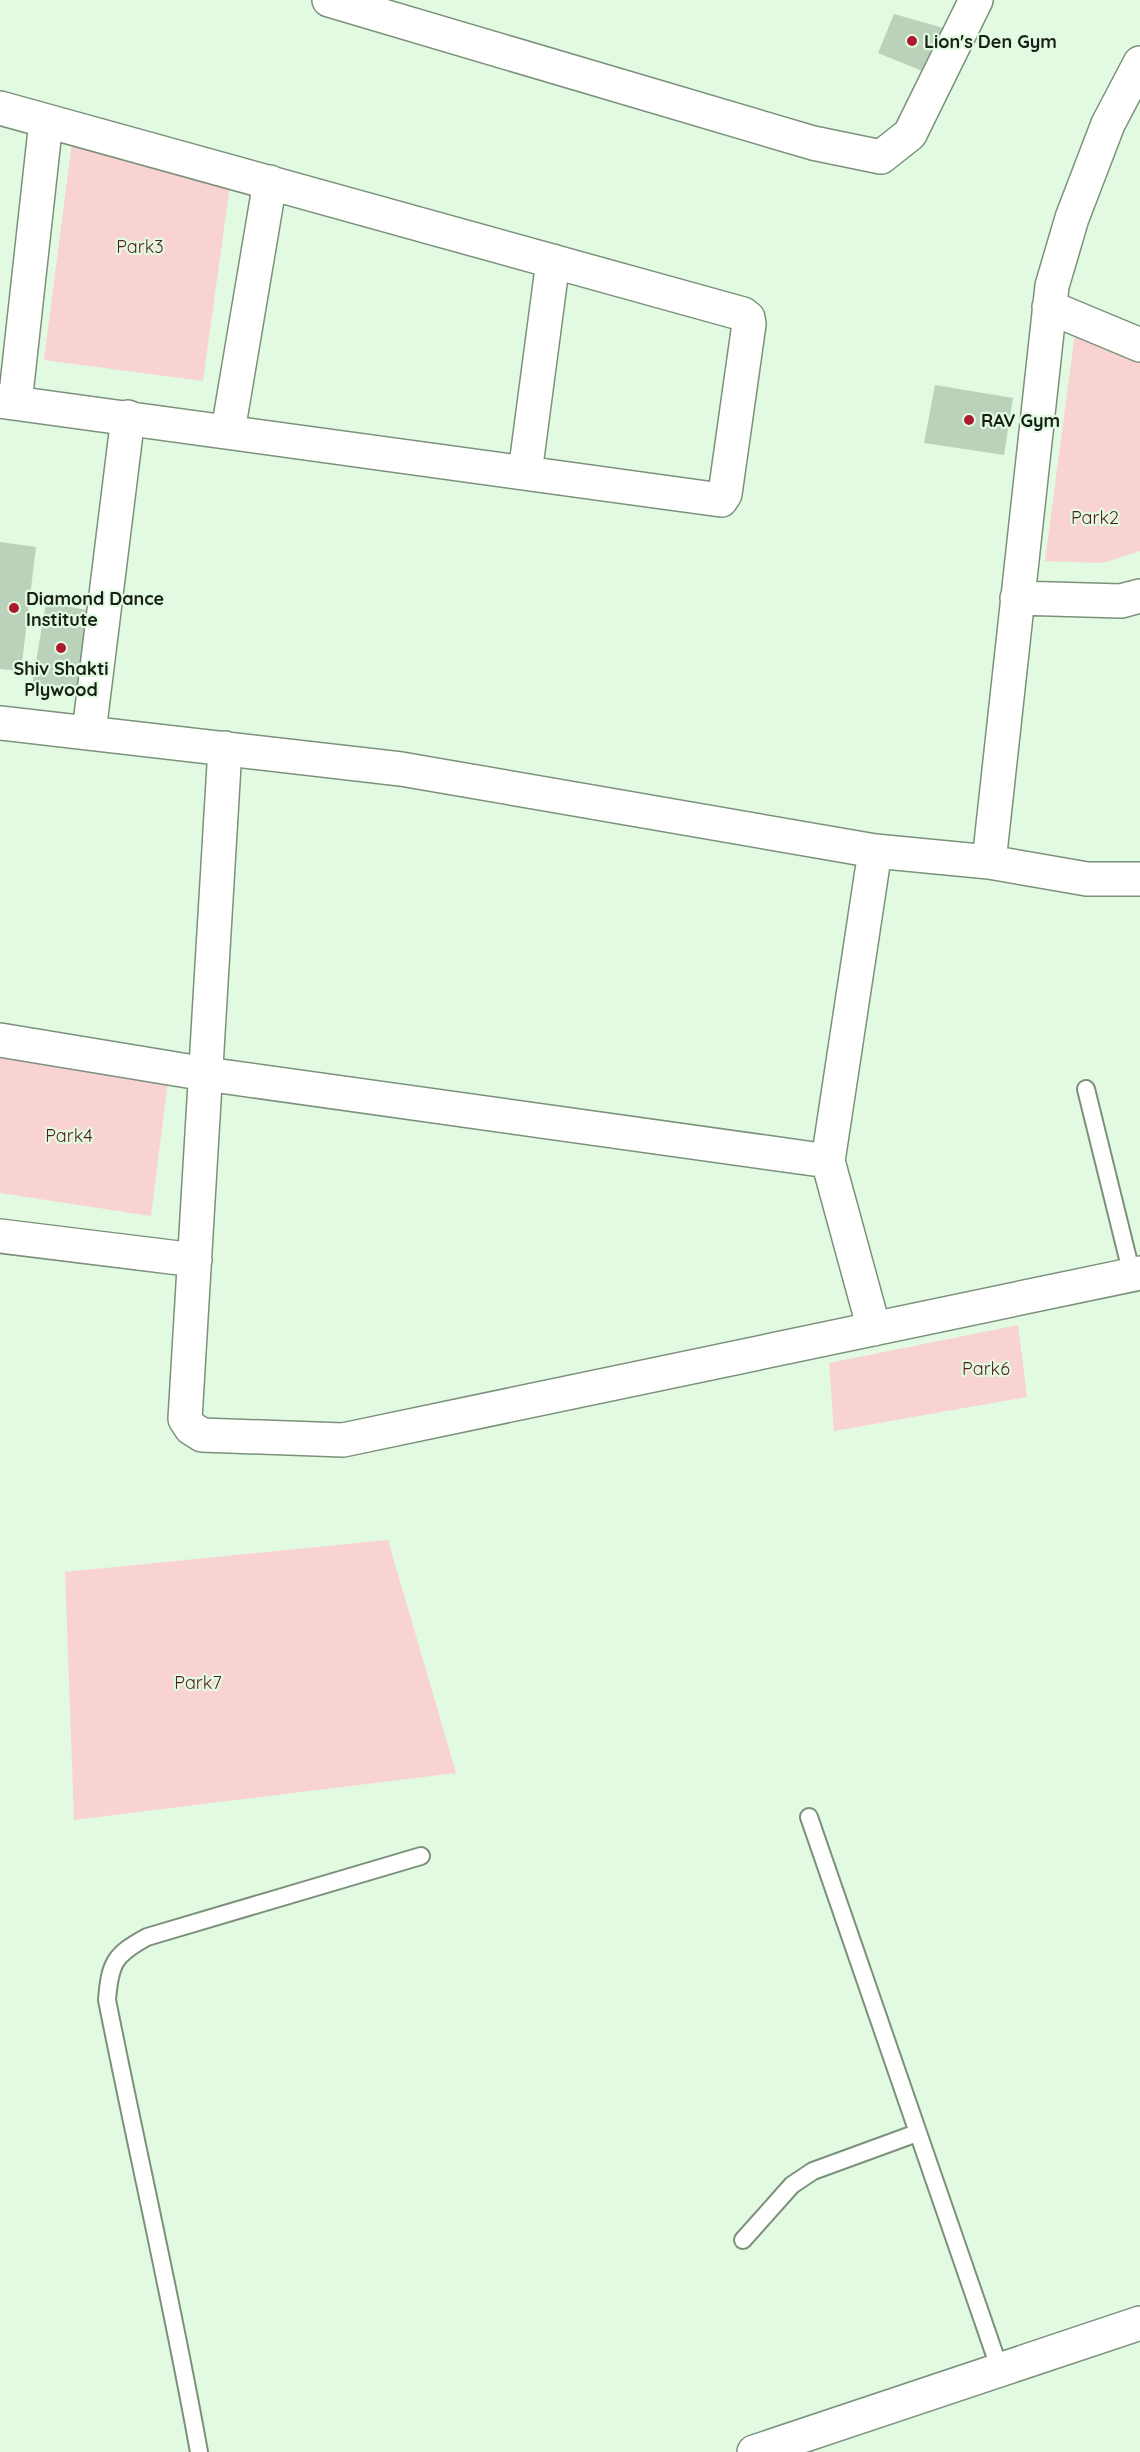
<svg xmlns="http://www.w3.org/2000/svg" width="1140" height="2452" viewBox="0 0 1140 2452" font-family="Quicksand,sans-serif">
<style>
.green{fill:#f9d3d1}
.building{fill:#bbd2ba}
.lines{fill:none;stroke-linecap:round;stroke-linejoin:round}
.lane-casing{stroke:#7b917a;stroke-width:20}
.street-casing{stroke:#7b917a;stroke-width:36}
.lane{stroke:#fff;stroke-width:16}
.street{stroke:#fff;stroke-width:33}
.poi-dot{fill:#ad192d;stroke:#e2fae1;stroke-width:2}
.labels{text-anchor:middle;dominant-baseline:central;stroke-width:4.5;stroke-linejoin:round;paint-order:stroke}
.poi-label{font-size:18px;font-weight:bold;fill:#171f16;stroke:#e2fae1;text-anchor:start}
.park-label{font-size:18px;fill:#501e1f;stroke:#e2fae1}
</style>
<rect width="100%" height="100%" fill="#e2fae1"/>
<path class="green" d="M72 142 230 185 203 381 44 360Z
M1075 333 1140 361V551L1103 563 1045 561Z
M0 1057 168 1081 151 1216 0 1193Z
M1018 1325 1027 1397 834 1431 829 1363Z
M388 1540 456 1773 74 1820 65 1572Z"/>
<path class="building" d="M894 14 947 29 925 72 878 53Z
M935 385 1013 398 1004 455 924 443Z
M0 542 36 547 21 671 0 669Z
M46 602 87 610 80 690 32 686Z"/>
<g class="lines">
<g class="lane-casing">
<path id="lane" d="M1086 1089 1132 1275
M809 1817 1000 2370
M743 2240 792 2185 813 2171 917 2133
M199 2452C172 2301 137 2151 107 2000 110 1963 114 1955 147 1937L421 1856"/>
</g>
<g class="street-casing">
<path id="street" d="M329 0 813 143 881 157 910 134 976 0
M0 108 743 314 748 318 749 324 725 494 721 500 0 401
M1049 307 1140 345
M15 403 46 121
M228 431 270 182
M525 473 553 261
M1017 598 1121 601 1140 596
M0 723 401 769 875 851 989 862 1087 879H1140
M89 732 128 417
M225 748 185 1419 191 1428 202 1435 343 1440 1140 1273
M989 862 1052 286 1072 218 1108 124 1140 63
M0 1040 206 1074 828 1161
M0 1236 195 1260
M874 1329 828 1161 875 851
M754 2452 1140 2323"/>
</g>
<use href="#lane" class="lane"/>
<use href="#street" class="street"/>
</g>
<g class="poi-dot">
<circle cx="912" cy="41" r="6"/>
<circle cx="969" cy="420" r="6"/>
<circle cx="14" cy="608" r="6"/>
<circle cx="61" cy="648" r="6"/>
</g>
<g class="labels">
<g class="poi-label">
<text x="924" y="41">Lion's Den Gym</text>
<text x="981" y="420">RAV Gym</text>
<text x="26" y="598">Diamond Dance<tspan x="26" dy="21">Institute</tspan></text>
<text x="61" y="668" text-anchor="middle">Shiv Shakti<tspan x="61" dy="21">Plywood</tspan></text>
</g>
<g class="park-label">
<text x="140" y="246">Park3</text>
<text x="1095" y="517">Park2</text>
<text x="69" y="1135">Park4</text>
<text x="986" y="1368">Park6</text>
<text x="198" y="1682">Park7</text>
</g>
</g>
</svg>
